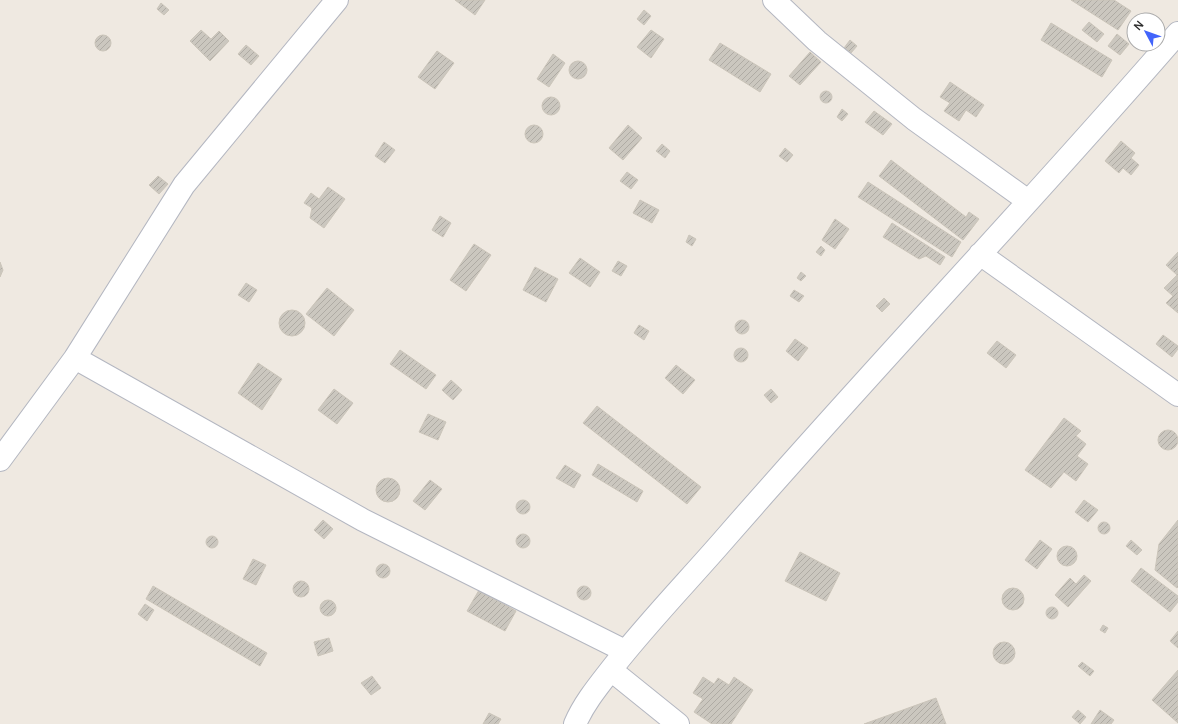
<svg xmlns="http://www.w3.org/2000/svg" width="1178" height="724" viewBox="0 0 1178 724" font-family="Manrope,sans-serif">
<style>
.building{fill:url(#building-hatch);stroke:#cbc5ba}
.lines{fill:none;stroke-linecap:round;stroke-linejoin:round}
.minor-casing{stroke:#b4b7c1;stroke-width:24}
.minor{stroke:#fff;stroke-width:22}
</style>
<defs>
<pattern id="building-hatch" width="6" height="6" patternUnits="userSpaceOnUse"><rect width="6" height="6" fill="#cbc7bf"/><path d="M-1 1l2-2M0 6l6-6M5 7l2-2" fill="none" stroke="#afaba4"/></pattern>
</defs>
<rect width="100%" height="100%" fill="#efe9e1"/>
<path class="building" d="M455 0H485L475 15Z
M1071 0H1114L1131 11 1118 30Z
M161 3 169 10 164 15 157 9Z
M644 10 651 16 644 25 637 19Z
M1089 22 1104 34 1097 42 1082 30Z
M1051 23 1112 60 1102 77 1041 40Z
M201 30 211 39 219 31 229 41 210 61 190 41Z
M651 30 664 39 651 58 637 47Z
M1117 34 1129 44 1120 55 1108 46Z
M95 43a8 8 0 1 1 16 0a8 8 0 1 1-16 0Z
M850 40 857 46 851 53 844 48Z
M720 43 771 74 760 92 709 60Z
M246 45 259 56 251 65 238 54Z
M437 51 454 63 435 89 418 77Z
M810 52 821 62 800 85 789 76Z
M553 54 565 63 549 87 537 79Z
M569 70a9 9 0 1 1 18 0a9 9 0 1 1-18 0Z
M950 82 984 105 976 117 966 110 959 121 944 111 950 103 940 97Z
M820 97a6 6 0 1 1 12 0a6 6 0 1 1-12 0Z
M542 106a9 9 0 1 1 18 0a9 9 0 1 1-18 0Z
M842 109 848 114 842 121 837 117Z
M874 111 892 124 883 135 865 122Z
M628 125 642 138 623 160 609 148Z
M525 134a9 9 0 1 1 18 0a9 9 0 1 1-18 0Z
M1121 141 1135 153 1131 158 1139 165 1131 175 1123 168 1119 173 1105 161Z
M384 142 395 150 385 163 375 156Z
M662 144 670 151 665 158 656 151Z
M785 148 793 155 787 162 779 156Z
M891 160 966 217 969 212 979 219 963 240 879 176Z
M627 172 638 180 631 189 620 181Z
M158 176 168 184 159 194 149 185Z
M868 182 961 242 952 257 858 197Z
M328 187 345 199 324 228 310 218 312 208 304 203 311 193 319 199Z
M640 200 659 210 652 223 633 213Z
M440 216 451 223 443 237 432 230Z
M835 219 849 229 835 249 822 240Z
M892 223 945 257 940 265 926 256 919 259 883 237Z
M689 235 696 239 692 246 686 242Z
M474 244 491 255 466 291 450 280Z
M821 246 825 250 821 256 816 252Z
M1178 252V313L1166 303 1173 296 1164 288 1177 275 1166 265Z
M580 258 600 272 590 287 569 273Z
M618 261 627 266 621 276 612 271Z
M0 262 3 270 0 277Z
M535 267 558 279 546 302 523 290Z
M801 272 806 276 801 281 797 278Z
M246 283 257 290 249 302 238 295Z
M327 288 354 310 334 336 306 314Z
M794 290 804 296 799 302 790 296Z
M884 298 890 304 882 312 876 306Z
M279 323a13 13 0 1 1 26 0a13 13 0 1 1-26 0Z
M735 327a7 7 0 1 1 14 0a7 7 0 1 1-14 0Z
M639 325 649 331 644 340 634 333Z
M1163 335 1178 346V349L1172 357 1156 344Z
M795 339 808 348 798 361 786 351Z
M997 341 1016 355 1006 368 987 353Z
M734 355a7 7 0 1 1 14 0a7 7 0 1 1-14 0Z
M400 350 436 375 426 389 390 364Z
M258 363 282 379 262 410 238 393Z
M676 365 695 380 683 394 665 378Z
M451 380 462 390 453 400 442 390Z
M334 389 353 403 337 424 318 410Z
M771 389 778 397 771 403 764 395Z
M597 406 701 487 687 504 583 423Z
M428 414 446 422 438 440 419 432Z
M1064 418 1081 431 1076 436 1086 444 1077 456 1088 464 1076 481 1064 472 1051 488 1025 470Z
M1158 440a10 10 0 1 1 20 0a10 10 0 1 1-20 0Z
M598 464 643 491 637 502 592 475Z
M565 465 581 475 574 488 556 478Z
M376 490a12 12 0 1 1 24 0a12 12 0 1 1-24 0Z
M430 480 442 489 425 510 413 501Z
M516 507a7 7 0 1 1 14 0a7 7 0 1 1-14 0Z
M1084 500 1098 510 1088 522 1075 512Z
M323 520 333 529 324 539 314 530Z
M1178 520V587L1177 588 1155 570 1159 544Z
M1098 528a6 6 0 1 1 12 0a6 6 0 1 1-12 0Z
M516 541a7 7 0 1 1 14 0a7 7 0 1 1-14 0Z
M206 542a6 6 0 1 1 12 0a6 6 0 1 1-12 0Z
M1040 540 1052 549 1037 569 1025 560Z
M1131 540 1142 550 1137 555 1126 546Z
M1057 556a10 10 0 1 1 20 0a10 10 0 1 1-20 0Z
M800 552 840 573 826 601 785 581Z
M253 559 266 565 256 585 243 579Z
M376 571a7 7 0 1 1 14 0a7 7 0 1 1-14 0Z
M1141 568 1178 596V602L1170 612 1131 581Z
M1084 575 1091 581 1068 607 1055 595 1070 578 1076 584Z
M293 589a8 8 0 1 1 16 0a8 8 0 1 1-16 0Z
M577 593a7 7 0 1 1 14 0a7 7 0 1 1-14 0Z
M153 586 267 653 260 666 146 599Z
M1002 599a11 11 0 1 1 22 0a11 11 0 1 1-22 0Z
M479 590 516 611 505 631 467 611Z
M320 608a8 8 0 1 1 16 0a8 8 0 1 1-16 0Z
M145 604 154 610 147 621 138 614Z
M1046 613a6 6 0 1 1 12 0a6 6 0 1 1-12 0Z
M1103 625 1108 628 1105 633 1100 630Z
M1178 631V648L1170 641Z
M329 638 333 651 318 656 314 642Z
M993 653a11 11 0 1 1 22 0a11 11 0 1 1-22 0Z
M1082 662 1094 671 1090 676 1078 666Z
M1178 670V723L1152 700Z
M372 676 381 688 371 695 361 683Z
M703 677 714 684 718 678 729 685 734 677 753 690 731 724H712L694 712 703 699 693 693Z
M936 698 946 724H864Z
M1078 710 1086 717 1080 724 1072 717Z
M1100 710 1114 720 1111 724H1091Z
M489 713 501 719 498 724H483Z"/>
<g class="lines">
<g class="minor-casing">
<path id="minor" d="M774 0 817 41 914 119 1028 201
M980 254 1178 395
M75 358 363 520 625 651
M0 460 75 358 184 185 337 0
M611 670 678 724
M575 724C584 703 599 685 613 667 649 621 690 579 728 535 876 365 1031 203 1178 33"/>
</g>
<use href="#minor" class="minor"/>
</g>
<g transform="translate(1146 32) rotate(311)"><circle r="19" fill="#ffffff" stroke="#ababab"/>
<path d="M0-3L7 15L0 10L-7 15Z" fill="#4264fb"/>
<text y="-6" font-size="11" font-weight="bold" text-anchor="middle" fill="#2e2e2e">N</text>
</g>
</svg>
